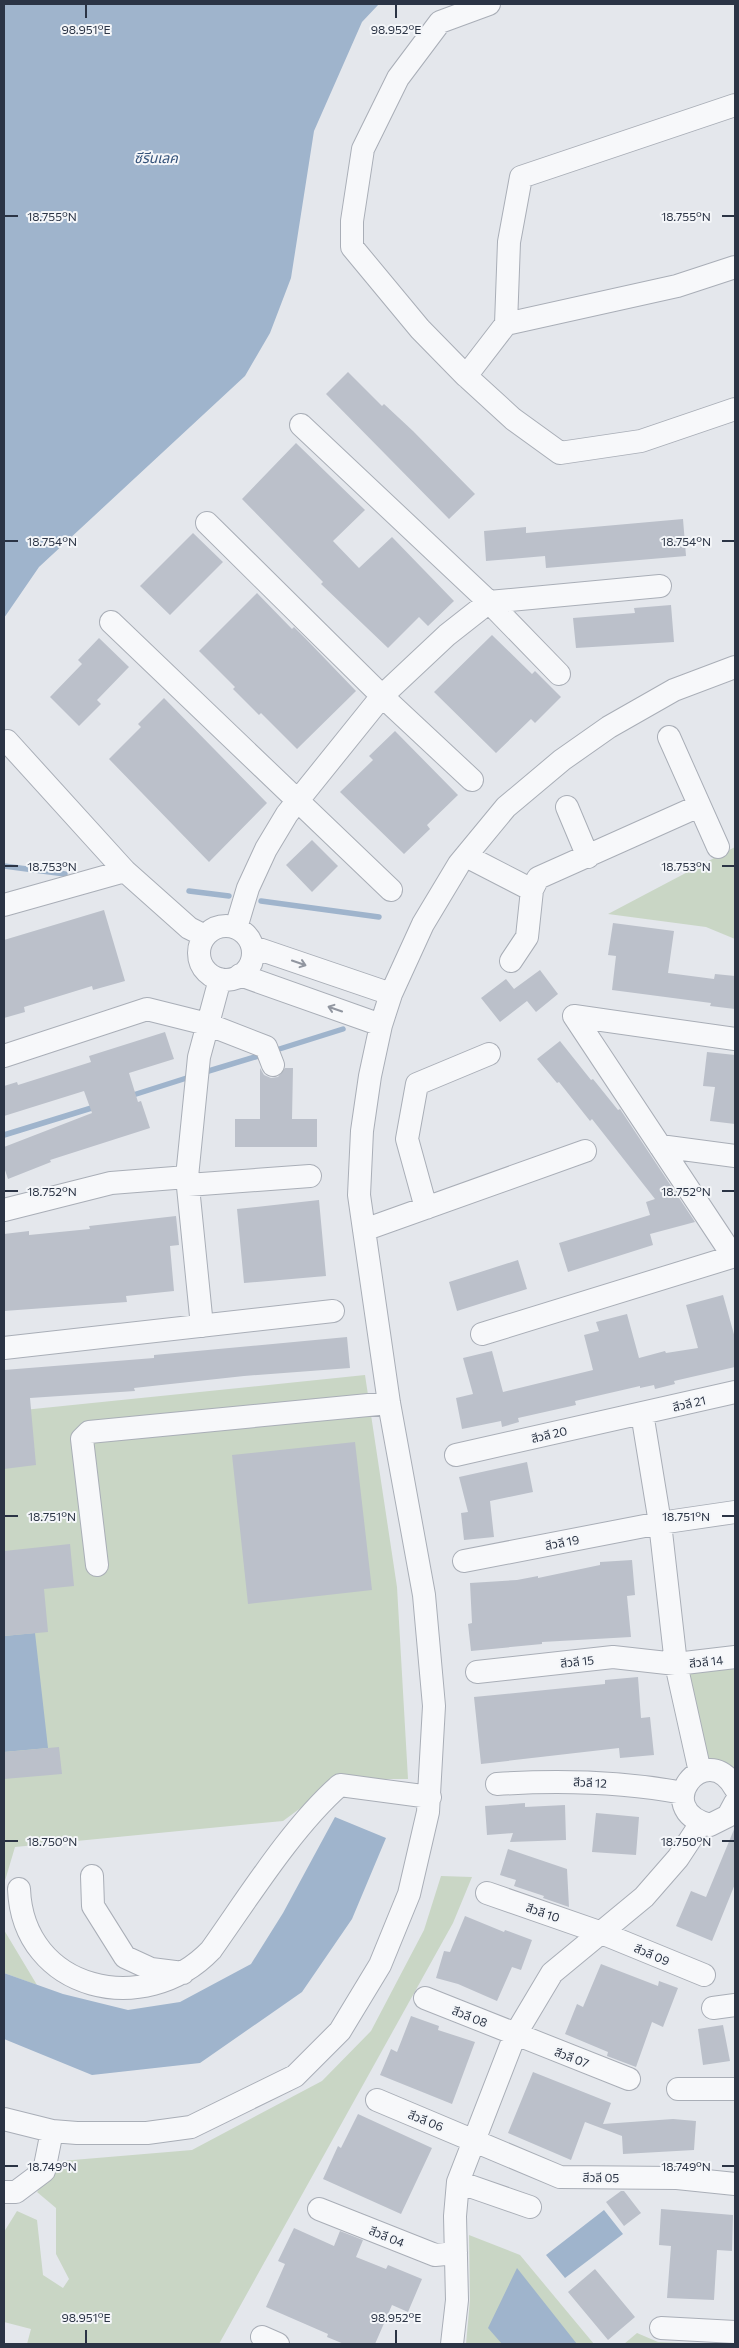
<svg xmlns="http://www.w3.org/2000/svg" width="739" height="2348" viewBox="0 0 739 2348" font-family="Commissioner,'Noto Sans Thai',sans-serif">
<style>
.green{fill:#c9d6c5}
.water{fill:#9fb4cc}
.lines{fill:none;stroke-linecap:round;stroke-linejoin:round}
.stream{stroke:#9fb4cc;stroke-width:5.5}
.building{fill:#bbc0ca}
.minor-casing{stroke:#a9aeb7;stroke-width:24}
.minor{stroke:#f7f8fa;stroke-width:22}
.oneway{stroke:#9196a0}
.ticks{fill:none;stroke:#2b3445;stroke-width:2}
.labels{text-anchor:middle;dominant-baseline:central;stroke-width:4;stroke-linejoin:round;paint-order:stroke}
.street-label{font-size:12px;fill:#2b3445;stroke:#f4f6f9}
.water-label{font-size:14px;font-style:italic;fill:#34527a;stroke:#f4f6f9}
.ticks-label{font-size:12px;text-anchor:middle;fill:#2b3445;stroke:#f4f6f9;stroke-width:4;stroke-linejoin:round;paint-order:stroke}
</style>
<rect width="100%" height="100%" fill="#e4e7ec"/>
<path class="green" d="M735 847V939L706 927 608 914Z
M365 1375 397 1587 408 1779H340L283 1821 15 1847 4 1884V1412Z
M735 1668V1771L721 1761 707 1760 688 1673Z
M441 1876 472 1877 453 1923 219 2344H27L31 2329 4 2322V2232L17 2211 37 2220 43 2275 63 2288 69 2279 56 2254V2208L37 2192 61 2161 192 2150 322 2081 371 2031 424 1930Z
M4 1930 37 1985 4 1973Z
M469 2235 520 2255 594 2344H466L470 2300Z
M637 2333 658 2342 706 2344H624Z"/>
<path class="water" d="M4 4H379L362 22 314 131 291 278 270 333 245 376 39 567 4 618Z
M35 1633 48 1748 4 1752V1636Z
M335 1817 386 1838 352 1919 302 1992 200 2063 92 2075 4 2039V1973L63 1994 128 2010 180 2002 251 1964 283 1913Z
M604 2210 623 2234 565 2278 546 2255Z
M517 2268 577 2344H502L488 2328Z"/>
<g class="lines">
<path class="stream" d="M4 866 65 874
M189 891 229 896
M261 901 379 917
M273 1051 343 1029
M202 1073 265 1054
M130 1096 193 1076
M4 1135 98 1106"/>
</g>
<path class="building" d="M348 372 382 406 384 404 413 431 475 494 449 519 326 394Z
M296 443 365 510 333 541 359 568 392 537 454 601 428 626 419 617 388 648 321 584 323 582 242 499Z
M683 519 686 556 546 568 545 556 486 561 484 531 526 527V533Z
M193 533 223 562 170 615 140 586Z
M257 593 292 629 294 627 305 638 356 691 297 749 261 713 259 715 233 689 235 687 199 651Z
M671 605 674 642 576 648 573 618 635 613 634 608Z
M492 635 532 674 535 671 561 697 535 723 531 719 496 753 434 692Z
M99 638 129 667 97 700 101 704 79 726 50 697 82 664 78 660Z
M164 698 267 803 209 862 109 759 141 727 138 724Z
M395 731 458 795 427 825 430 829 404 854 340 792 373 760 369 756Z
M312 840 338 866 312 892 286 865Z
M104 910 125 981 93 990 92 986 24 1007 25 1012 4 1018V940Z
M613 923 674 931 668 973 714 979 715 974 735 976V1009L710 1006 711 1003 612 990 616 956 608 955Z
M540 970 558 994 536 1012 527 1001 500 1022 481 998 506 979 514 989Z
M165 1032 174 1059 129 1073 138 1102 141 1101 150 1128 50 1160 51 1162 8 1179 4 1167V1147L92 1113 84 1091 4 1116V1086L17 1082 18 1085 91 1062 89 1056Z
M560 1041 591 1080 593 1079 618 1110 620 1109 695 1222 650 1234 653 1245 568 1272 559 1243 650 1215 646 1202 655 1199 592 1119 590 1121 559 1082 557 1083 537 1059Z
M707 1052 735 1055V1124L710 1121 715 1087 703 1086Z
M260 1068 264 1075 271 1078 278 1077 285 1068H293L292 1119H317V1147H235V1119H260Z
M319 1200 326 1276 244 1283 237 1209Z
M176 1216 179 1245 170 1246 174 1291 126 1296 127 1302 4 1311V1234L29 1231V1235L90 1229 89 1226Z
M518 1260 527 1289 457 1311 449 1282Z
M723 1295 735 1338V1367L674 1381 675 1384 655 1389 654 1385 640 1388V1386L575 1401 576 1405 518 1418 519 1422 502 1427 501 1421 462 1429 456 1398 473 1394 463 1358 492 1351 503 1392 593 1370 584 1335 599 1331 596 1322 627 1314 639 1358 665 1351 666 1353 698 1348 686 1305Z
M347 1337 350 1368 244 1376 134 1388 135 1391 30 1398 36 1465 4 1469V1370L154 1358V1355Z
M355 1442 372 1590 248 1604 232 1455Z
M527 1462 533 1492 490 1501 494 1537 464 1540 461 1513 468 1512 459 1477Z
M70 1544 74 1586 44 1589 48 1632 4 1636V1551Z
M632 1560 635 1595 627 1596 631 1637 542 1642V1644L471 1651 468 1624 472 1623 470 1583 517 1580 538 1576V1578L600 1565V1562Z
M638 1677 641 1718 650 1717 654 1755 620 1758 619 1748 481 1764 474 1697 605 1684V1680Z
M59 1747 62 1774 4 1779V1752Z
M525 1803V1807L565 1805 566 1840 510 1842 513 1833 487 1835 485 1806Z
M596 1813 639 1817 636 1855 592 1852Z
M735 1827V1884L712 1941 676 1926 691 1891 706 1897Z
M508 1849 567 1869 569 1907 543 1898 544 1896 514 1886 516 1880 500 1875Z
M465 1916 504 1932 505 1930 532 1940 521 1970 512 1967 497 2001 458 1984 436 1978 444 1951 450 1952Z
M601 1964 658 1986 659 1981 678 1988 663 2027 652 2022 636 2067 607 2056 608 2052 565 2034 577 2004 583 2007Z
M411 2016 439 2026 438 2030 475 2042 452 2104 380 2075 391 2049 397 2052Z
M723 2025 730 2061 703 2065 698 2029Z
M533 2072 611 2103 603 2124 673 2119 696 2121 694 2150 623 2154 622 2136 585 2122 571 2160 508 2133Z
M358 2114 432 2148 401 2214 323 2179 338 2146 341 2148Z
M621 2191H624L641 2213 624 2226 606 2202Z
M661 2209 733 2215 732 2251 717 2250 714 2300 667 2298 671 2246 659 2245Z
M294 2228 334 2246 340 2231 363 2240 356 2257 386 2269 388 2265 422 2279 408 2312 392 2305 375 2344H344L327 2337 328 2334 266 2307 285 2264 278 2261Z
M595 2269 635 2317 608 2340 568 2292Z"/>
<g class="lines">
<g class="minor-casing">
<path id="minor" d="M489 4 440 22 398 78 363 149 352 221V247L420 329 466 376 506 324 677 286 735 267
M506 324 509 242 521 177 735 105
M466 376 513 419 560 453 641 441 735 409
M301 425 489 602 559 674
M207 523 382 696 472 780
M111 622 391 890
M669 737 718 847
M7 741 125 871 189 928 205 936
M567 807 588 857
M466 856 532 890
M4 905 125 871
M199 953a27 27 0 1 1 54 0a27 27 0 1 1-54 0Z
M236 928 248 888 266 849 287 814 382 696 447 635 489 602 660 586
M253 947 391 994
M511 961 527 937 532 890 538 878 699 806
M240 975 381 1025
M574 1016 733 1256
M574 1016 735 1039
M4 1056 147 1009 207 1024 266 1047 273 1065
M660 1146 735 1156
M188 1185 310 1176
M426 1208 407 1139 417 1084 489 1054
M4 1210 111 1183 187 1177
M364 1230 585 1151
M202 1326 187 1177 199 1057 220 979
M482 1334 735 1256
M4 1348 333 1311
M642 1413 660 1523 676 1664 700 1772
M456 1455 735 1392
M464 1561 660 1523 735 1512
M97 1565 82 1439 89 1432 389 1403
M477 1672 613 1657 676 1664 735 1657
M497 1784C560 1780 620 1781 683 1793
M735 1788C706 1737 649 1809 710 1825L728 1816 735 1803
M92 1876 93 1906 125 1957 151 1969 183 1973
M19 1889C23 1991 145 2019 211 1950 248 1898 292 1827 340 1785L430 1797
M487 1893 599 1932 704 1975
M425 1998 629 2079
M713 2008 735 2005
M678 2089H735
M377 2100 560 2177 677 2178 735 2184
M4 2119 52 2131 77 2133H147L191 2127 295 2076 340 2031 380 1965 409 1894 428 1812 434 1706 424 1595 389 1403 359 1195 362 1131 370 1076 381 1025 391 994 423 924 459 864 506 807 562 760 609 727 674 690 735 667
M458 2182 530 2207
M4 2192H16L44 2171 52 2131
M319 2209 435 2255 456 2253
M661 2328 735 2332
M262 2337 278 2344
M452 2344 457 2300 455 2216 458 2182 515 2035 552 1973 644 1897 678 1858 701 1823"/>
</g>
<use href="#minor" class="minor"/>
</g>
<defs><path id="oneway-shaft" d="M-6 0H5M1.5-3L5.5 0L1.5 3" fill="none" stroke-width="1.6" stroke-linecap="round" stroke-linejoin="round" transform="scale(1.25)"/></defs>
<g class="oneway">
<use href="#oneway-shaft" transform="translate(299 963) rotate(19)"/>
<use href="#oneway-shaft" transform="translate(335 1009) rotate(-161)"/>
</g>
<path class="ticks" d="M86 5V18M396 5V18M5 216H18M722 216H734M5 541H18M722 541H734M5 866H18M722 866H734M5 1191H18M722 1191H734M5 1516H18M722 1516H734M5 1841H18M722 1841H734M5 2166H18M722 2166H734M86 2330V2343M396 2330V2343"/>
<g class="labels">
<g class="street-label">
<text transform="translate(689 1403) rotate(-13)">สีวลี 21</text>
<text transform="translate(549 1434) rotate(-13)">สีวลี 20</text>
<text transform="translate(562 1542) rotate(-11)">สีวลี 19</text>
<text transform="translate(577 1661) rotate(-6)">สีวลี 15</text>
<text transform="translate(706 1661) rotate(-6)">สีวลี 14</text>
<text transform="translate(590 1782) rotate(3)">สีวลี 12</text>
<text transform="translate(543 1912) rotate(19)">สีวลี 10</text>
<text transform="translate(652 1954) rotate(23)">สีวลี 09</text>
<text transform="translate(470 2016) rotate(22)">สีวลี 08</text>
<text transform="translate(572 2057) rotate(21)">สีวลี 07</text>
<text transform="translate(426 2120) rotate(22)">สีวลี 06</text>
<text transform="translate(601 2177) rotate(1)">สีวลี 05</text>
<text transform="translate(387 2236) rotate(22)">สีวลี 04</text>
</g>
<g class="water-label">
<text x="156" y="157">ซีรีนเลค</text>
</g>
</g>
<g class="ticks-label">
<text x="86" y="34">98.951°E</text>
<text x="396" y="34">98.952°E</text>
<text x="52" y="221">18.755°N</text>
<text x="686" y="221">18.755°N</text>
<text x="52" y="546">18.754°N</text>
<text x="686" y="546">18.754°N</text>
<text x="52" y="871">18.753°N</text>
<text x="686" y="871">18.753°N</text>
<text x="52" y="1196">18.752°N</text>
<text x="686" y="1196">18.752°N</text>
<text x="52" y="1521">18.751°N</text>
<text x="686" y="1521">18.751°N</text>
<text x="52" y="1846">18.750°N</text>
<text x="686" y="1846">18.750°N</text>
<text x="52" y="2171">18.749°N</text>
<text x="686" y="2171">18.749°N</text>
<text x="86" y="2322">98.951°E</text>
<text x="396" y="2322">98.952°E</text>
</g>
<rect width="739" height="2348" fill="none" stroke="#2b3445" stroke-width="10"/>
</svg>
